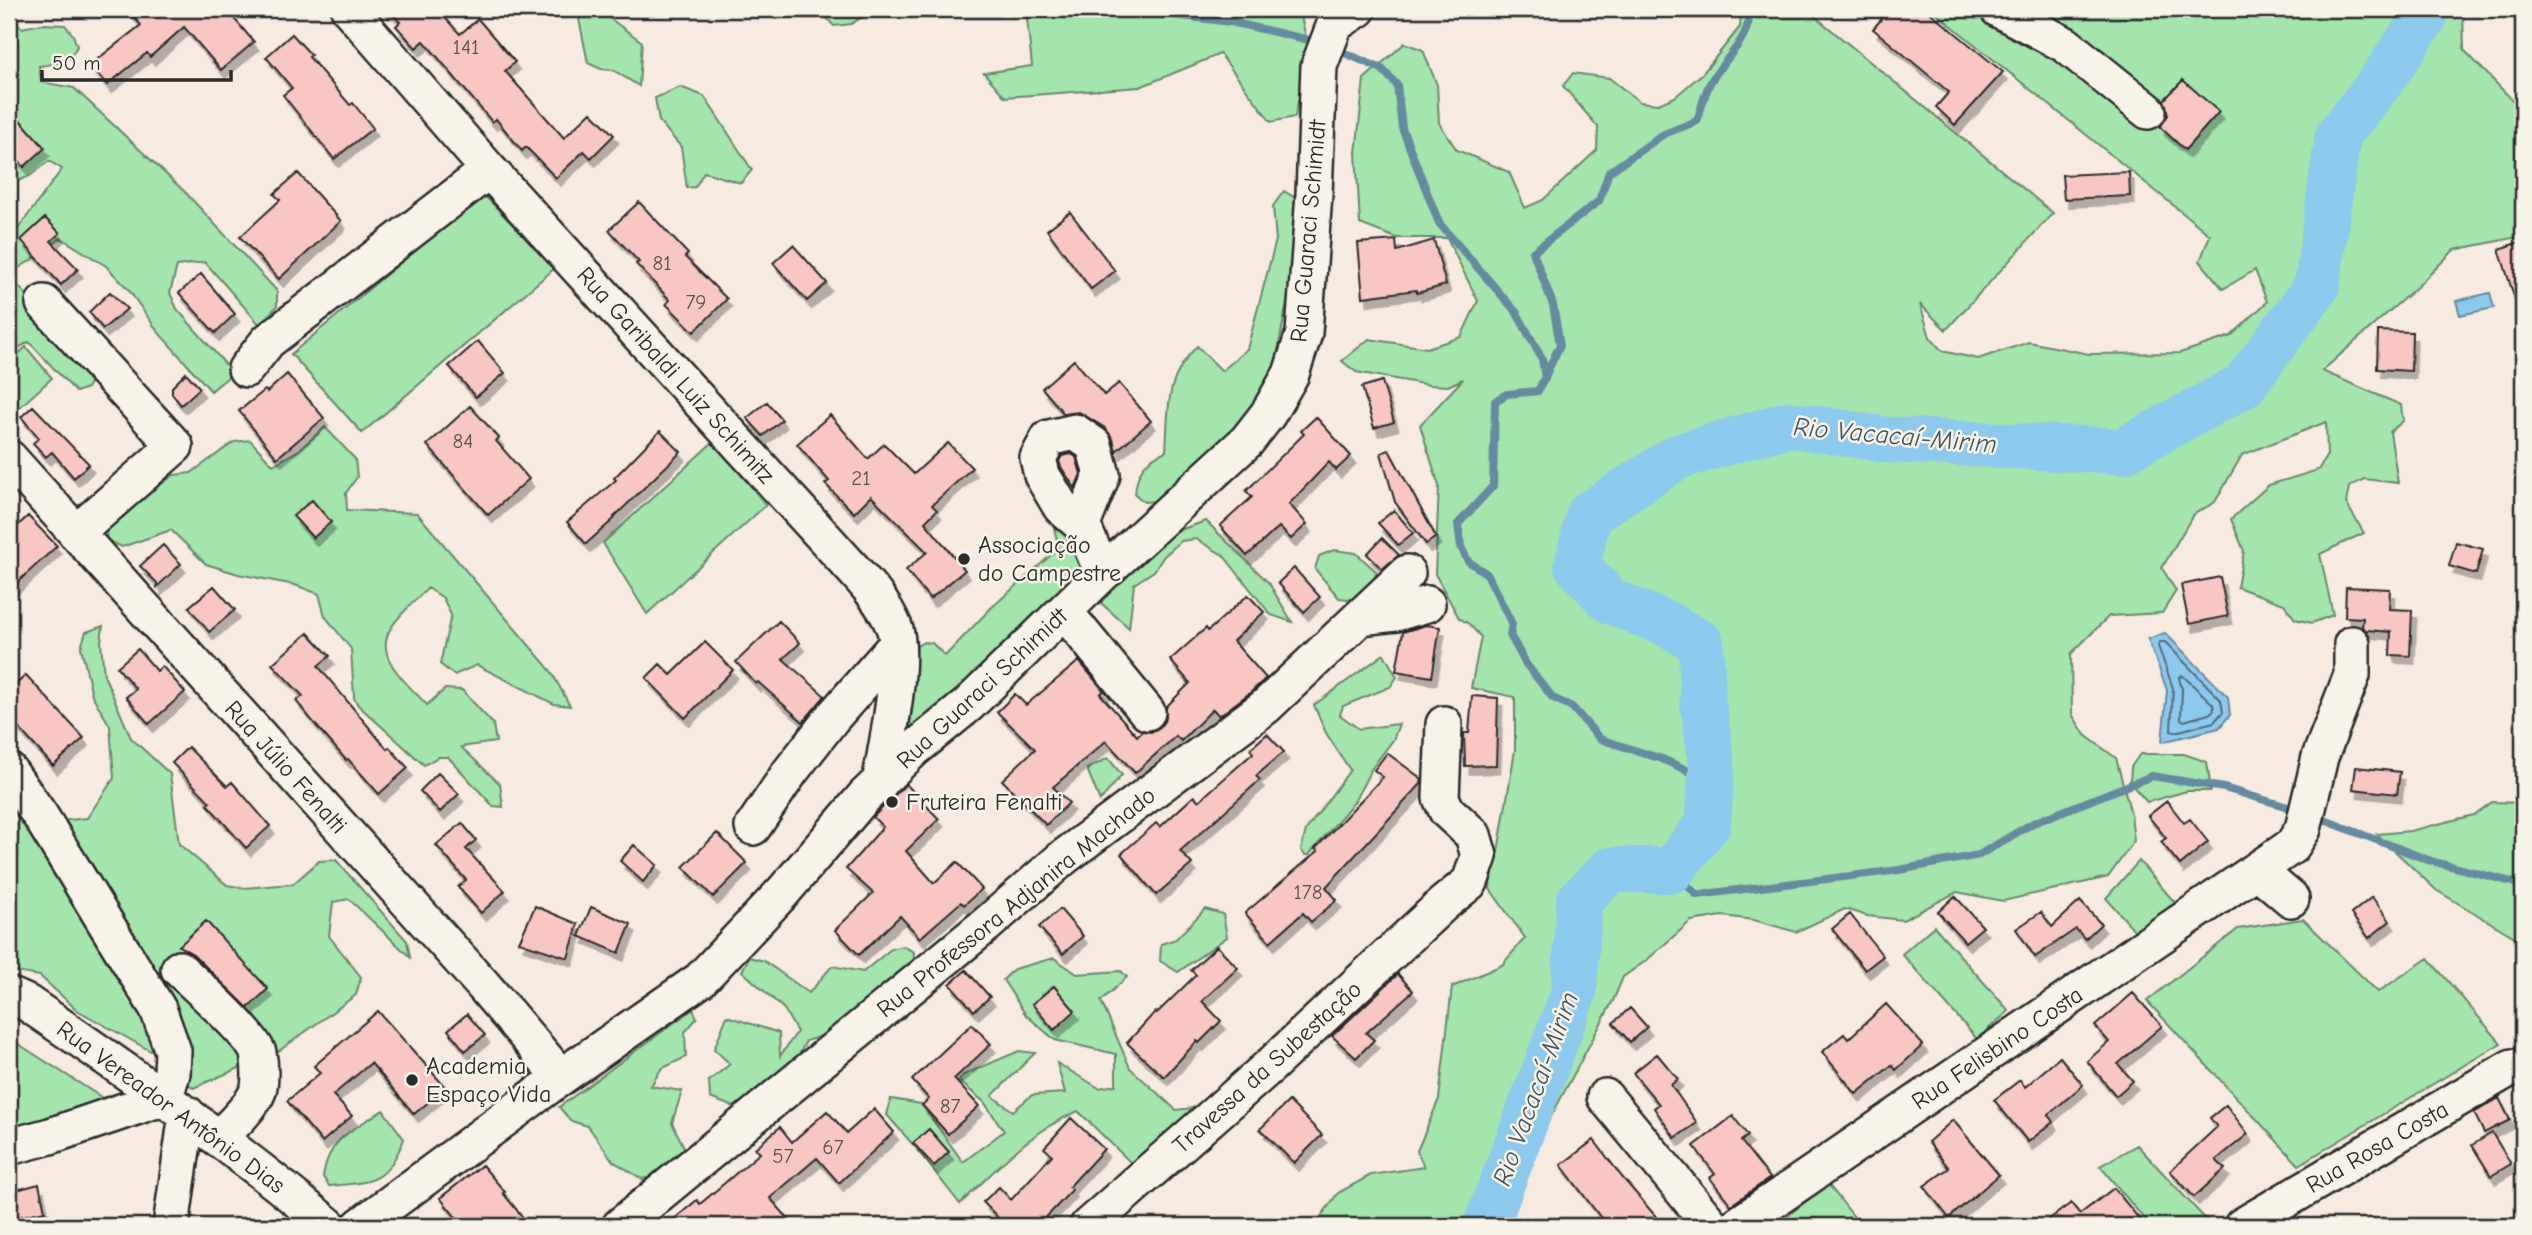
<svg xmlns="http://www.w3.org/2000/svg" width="2532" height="1235" viewBox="0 0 2532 1235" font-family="'Comic Neue',sans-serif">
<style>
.green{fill:#a4e4ad;stroke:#68886c;stroke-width:2}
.water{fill:#8dc9ed;stroke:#668a9f;stroke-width:2}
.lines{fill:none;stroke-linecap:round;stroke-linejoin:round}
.shore{stroke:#526a79;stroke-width:2}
.stream{stroke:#668a9f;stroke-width:8}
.river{stroke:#8dc9ed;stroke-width:46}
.building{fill:#f8c7c3;stroke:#2b2b2b;stroke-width:2;filter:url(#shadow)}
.minor-casing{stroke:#2b2b2b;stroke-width:40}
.minor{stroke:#f7f3e8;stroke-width:35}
.poi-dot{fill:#2b2b2b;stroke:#f7f3e8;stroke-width:2.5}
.labels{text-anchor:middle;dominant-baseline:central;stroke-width:5;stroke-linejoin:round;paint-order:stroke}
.number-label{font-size:21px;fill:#5e5251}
.street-label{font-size:24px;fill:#2b2b2b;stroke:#f7f3e8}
.poi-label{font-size:24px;fill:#2b2b2b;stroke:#f7f3e8;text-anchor:start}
.water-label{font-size:26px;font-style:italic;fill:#44525c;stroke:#f7f3e8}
</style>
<defs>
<filter id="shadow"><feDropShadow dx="4.5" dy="8" stdDeviation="0" flood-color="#0004"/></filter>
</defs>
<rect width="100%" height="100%" fill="#f7eae1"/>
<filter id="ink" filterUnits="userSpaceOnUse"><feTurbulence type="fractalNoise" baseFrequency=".0143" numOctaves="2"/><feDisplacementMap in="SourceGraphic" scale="14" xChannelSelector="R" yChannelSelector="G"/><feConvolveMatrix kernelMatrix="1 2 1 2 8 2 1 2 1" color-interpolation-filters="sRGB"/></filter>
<g filter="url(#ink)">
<path class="green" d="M577 9H600L601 12 642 42 639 86 613 70 601 69 588 63Z
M823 9H875L851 24 834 26 822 13Z
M1026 9H1299L1309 49 1295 117 1271 122 1220 54 1140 87 1005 97 984 73 1032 66Z
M1741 9H1806L2053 213 1946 330 1920 304 1930 337 1942 351 1978 359 2029 342 2089 354 2180 353 2231 336 2267 302 2255 270 2223 289 2200 261 2210 235 1931 9H2469L2463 13 2464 50 2523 111V236L2454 250 2419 285 2322 371 2401 405 2403 421 2390 432 2398 483 2364 479 2349 487 2346 503 2364 533 2320 554 2333 615 2312 623 2295 619 2284 604 2237 587 2244 551 2231 519 2269 485 2318 470 2327 455 2326 422 2242 455 2215 502 2193 515 2162 568 2176 591 2162 613 2109 616 2071 654 2072 714 2085 735 2116 758 2131 814 2134 841 2108 877 2003 901 1957 892 1903 920 1867 916 1845 909 1796 932 1754 920 1723 916 1691 921 1647 960 1623 977 1613 1001 1546 1126 1473 1226H1314L1338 1193 1371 1175 1424 1167 1417 1151 1439 1099 1452 987 1502 965 1525 938 1490 889 1491 875 1499 846 1515 750V697L1471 688 1481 637 1469 624 1459 618 1435 574 1439 486 1420 425 1463 379 1448 386 1429 385 1356 372 1342 361 1369 339 1427 348 1461 337 1478 301 1447 238H1396L1360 224 1356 153 1364 79 1405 43 1423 50 1437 85 1439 123 1457 150 1509 172 1525 208 1543 200 1597 150 1598 127 1563 86 1573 73 1609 78 1640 102 1658 104 1675 97 1703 73 1740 27Z
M9 15 22 28 42 24 65 25 73 35 77 46C70 63 56 64 39 66L41 82 74 88 185 192 277 291V306L260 325 205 262 177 266 170 293 177 309 233 373 211 391 159 333 128 289 106 266 61 238 38 256 9 274V241L62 169 49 161 30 176 9 185Z
M680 87 704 96 752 170 741 183 704 172 695 187 687 188 681 147 659 121 655 98Z
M1284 191 1297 199 1290 287 1273 376 1244 421 1156 501 1144 502 1135 494C1137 470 1145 460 1166 451 1169 407 1164 380 1197 346L1222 371 1247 349 1276 240 1273 206Z
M483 194 555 268 362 433 291 354Z
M9 276 87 361 92 380 87 388 76 392 29 342 9 353Z
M26 347 52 378 9 417V362Z
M325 427 355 459 357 477 346 493 347 510 417 513 551 671 570 706 554 704 477 665 454 675 440 664 451 615 443 598 428 588C416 600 400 613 391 628 372 657 409 685 427 705L445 689 462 690 493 724 496 742 461 747 500 784 503 807 493 806 448 757H438L424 765 358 705 354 698 351 649 325 616 319 594 295 585 238 574 206 564 171 530 122 547 107 540 105 524 174 475 191 473 234 442 250 440 273 465 299 450Z
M714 441 766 505 647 614 603 543Z
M1206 521 1269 583 1292 622 1271 615 1223 555 1196 539 1181 541 1164 556 1154 571 1134 584 1129 628 1101 603 1113 584 1174 532Z
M1059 524H1065L1087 565 915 731 908 735 902 721 917 646 924 642 932 643 945 656 991 608 1059 548 1054 528Z
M1334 550 1356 553 1377 572 1371 586 1357 600 1339 598 1315 569 1319 556Z
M103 626 101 642 104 675 131 738 170 774 179 844 227 885 244 888 293 884 319 861 336 860 407 941 410 957 349 899 333 902 329 936 361 977 356 995 279 1051 193 1088 156 1054 77 1010 40 976 9 971V799L33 824 87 818 114 778 110 726 92 695 81 647 86 632Z
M1384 654 1397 677 1390 687 1343 706 1340 715 1359 729 1399 724 1393 740 1372 768 1354 802 1309 855H1305L1301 850 1306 830 1350 770 1326 733 1314 705Z
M2140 754H2184L2207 762 2211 791H2187L2147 802 2130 783 2131 767Z
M1108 758 1122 775 1100 801 1087 769Z
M2492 802 2523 803V942L2436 890 2377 834 2410 831 2474 815Z
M2139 861 2177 905 2135 931 2106 898Z
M1205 909 1223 914 1227 937 1178 972 1160 961 1161 944 1176 939Z
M2303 919 2378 992 2428 958 2501 1043 2299 1165 2147 1001 2238 929Z
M1934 926 2009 1011 1977 1039 1902 954Z
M903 946 914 952 913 968 853 1025 806 1041 787 1079 766 1097 734 1107 710 1098 709 1081 730 1064 714 1049 727 1016 779 1033 780 1056 797 1032 784 1009 742 971 749 957 764 961 809 993 832 966 863 972 891 949Z
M1054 958 1077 974 1121 971 1127 977 1101 1001 1130 1068 1176 1110 1193 1108 1198 1118 1134 1166 1078 1111C1026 1134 1000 1166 960 1204L915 1147 887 1115 891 1099 921 1104 963 1162 1004 1131 984 1102 959 1081 963 1075 1019 1051 1035 1053 992 1096 1013 1111 1032 1095 1065 1093 1057 1063 1099 1088 1116 1085V1054L1055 1040 1026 1015 1003 980 1014 969Z
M693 1009 697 1018 685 1032 686 1057 661 1069 651 1086 682 1091 672 1123 684 1147C678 1169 664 1175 642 1179L613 1161 588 1126 571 1121 559 1107Z
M9 1038 107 1101 9 1133Z
M383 1110 404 1139C386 1184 373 1182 329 1186L323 1177C328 1138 353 1130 383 1110Z
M2137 1145 2211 1225 2150 1226 2100 1166Z
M1828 1184 1861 1226H1775Z"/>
<path class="water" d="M2490 293 2494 308 2460 315 2456 301Z
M2165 633 2228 697 2230 715 2219 728 2162 742 2167 690 2148 639Z"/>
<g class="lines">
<path class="shore" d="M2160 642H2165L2221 700 2223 712 2214 722 2175 732 2171 731 2173 688 2158 646Z
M2182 675 2213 704 2214 710 2209 714 2184 721 2181 719 2182 689 2179 678Z"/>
<path class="stream" d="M1153 9 1166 14 1231 22 1318 42
M1333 48 1382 69 1397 85 1402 128 1439 223 1517 313 1542 359 1545 378
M1711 781 1662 759 1600 739 1572 707 1553 698 1526 664 1510 635 1512 624 1487 574 1468 561 1461 547 1458 524 1493 486 1495 401 1507 394 1538 391 1560 345 1553 305 1533 252 1599 201 1609 172 1664 134 1697 121C1701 109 1704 96 1709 85 1721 61 1753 38 1749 9
M2314 816 2431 861 2523 885
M1672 870 1697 895 1899 870 1979 855 2033 823 2152 776 2224 788 2298 810"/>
<path class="river" d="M1486 1226 1574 992 1579 901 1610 870H1672L1708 824 1712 764 1703 704 1701 643 1669 625 1610 601 1577 566 1589 514 1677 457 1788 424 1887 440 2122 451 2243 386 2317 286 2338 135 2381 81 2424 18 2427 9"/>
</g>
<path class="building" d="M127 9H226L254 42 221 70 184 27 150 57 147 53 107 85 90 65 141 25Z
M388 9H437L460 34 478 19 515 62 505 71 564 138 591 112 614 135 591 158 584 151 556 178 526 147 522 151 496 119 492 122 424 41 416 48 396 26 400 22Z
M1890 9H1926L2003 72 1955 125 1936 107 1949 92 1873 29Z
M292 34 311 55 309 57 350 105 353 103 373 128 334 159 283 95 292 88 266 57Z
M2183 80 2219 112 2185 150 2160 127 2168 115 2164 100Z
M21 121 45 148 24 167 9 149V131Z
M2129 172 2130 196 2064 199 2062 175Z
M298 173 341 221 279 279 240 237 280 200 274 194Z
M639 202 688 254 685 257 727 299 694 332 666 304 670 300 636 264 639 262 609 230Z
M1070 212 1115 271 1091 289 1047 230Z
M45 218 60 233 51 241 78 269 61 285 21 240Z
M1396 240 1397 251 1434 240 1446 285 1417 293 1416 290 1363 297 1358 243Z
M2523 241V312H2519L2499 249Z
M793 245 827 283 807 301 773 263Z
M201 274 235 314 215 333 179 293Z
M110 292 127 309 103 329 89 312Z
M2378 331 2412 332 2411 371 2377 369Z
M478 341 505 373 476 397 449 366Z
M1074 360 1104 395 1119 383 1151 421 1116 451 1113 439 1105 428 1079 412 1064 414 1042 388Z
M186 373 200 388 181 405 172 394V387Z
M287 374 324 418 277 458 239 411 265 390 267 392Z
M1382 381 1394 422 1374 428 1362 387Z
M767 402 782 420 763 436 747 418Z
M33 406 89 464 74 478 52 452 46 457 33 443 39 438 21 417Z
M470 406 499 438 496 441 529 479 488 515 427 445Z
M830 415 868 459 884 444 914 474 948 443 972 468 932 505 937 510 925 522 965 570 930 599 906 570 927 552 871 496 854 513 825 484 829 481 797 444Z
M1316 417 1351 456 1336 470 1329 462 1289 504 1307 524 1291 539 1279 527 1247 556 1220 526 1252 497 1246 491 1304 434 1301 431Z
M660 431 681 452 614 517 615 518 586 544 567 522 616 480 614 478Z
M1389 450 1436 537 1426 544 1395 502 1381 453Z
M1071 454 1076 457 1081 474 1075 488 1061 467 1059 461 1062 456Z
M312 500 331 522 313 538 293 516Z
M1394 510 1413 533 1398 545 1378 523Z
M28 516 57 546 9 590V534Z
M1382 538 1399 555 1382 569 1367 554Z
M2456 542 2483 549 2476 574 2449 566Z
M163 545 181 564 157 587V583L140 566Z
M1294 568 1320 597 1304 612 1278 583Z
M2220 577 2228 616 2189 624 2181 585Z
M214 586 235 610 209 632 189 607Z
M2346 587 2390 589 2389 609 2412 610 2410 656 2390 655 2391 632 2366 630 2362 627 2363 618 2345 617Z
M1248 595 1264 612 1233 641 1266 678 1251 692 1219 716 1213 709 1181 741 1176 736 1135 773 1106 741 1053 787 1069 803 1046 825 1002 780 1035 749 997 712 1015 694 1026 705 1079 661 1104 691 1100 694 1137 736 1142 731 1151 732 1160 727 1166 718V707L1190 683 1170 660 1206 628 1208 631Z
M779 621 800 643 783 659 825 696 803 722 758 682 756 684 736 662Z
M1426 625 1440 627 1432 677 1396 671 1403 632Z
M308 633 330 656 318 666 387 749 389 747 408 768 379 794 348 759 346 760 314 723 296 701 303 696 272 664Z
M705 642 733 670 685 718 646 678 660 664 671 675Z
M138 649 157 671 162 666 185 692 149 724 126 697 136 689 117 667Z
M26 675 84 738 53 766 9 717V691Z
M1472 696 1498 698 1496 765 1465 766 1464 733H1469Z
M1267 734 1284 752 1256 776 1260 780 1180 851 1192 864 1156 895 1121 854 1156 823 1160 827 1194 796 1199 801 1253 753 1250 749Z
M188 747 227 786 232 782 270 826 246 848 207 804 210 802 172 763Z
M1387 753 1422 779 1421 784 1326 887 1337 900 1311 922 1303 913 1270 942 1245 913 1318 851 1315 849 1383 777 1374 770Z
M2356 767 2400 772 2397 794 2353 789Z
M438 773 459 794 440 812 420 791Z
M906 784 939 819 906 851 934 883 957 862 982 889 964 905 961 902 920 938 900 916 859 955 835 930 873 893 846 869 883 827 873 817Z
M2167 801 2184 823 2190 819 2208 842 2180 865 2161 842 2166 838 2148 816Z
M462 823 476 840 466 849 505 891 481 913 458 887 466 880 436 845Z
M717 833 747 863 713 897 683 867Z
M634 845 657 865 643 882 620 861Z
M1955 896 1983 927 1965 942 1938 912Z
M2372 897 2390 921 2369 938 2351 914Z
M2080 901 2101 924 2085 939 2076 929 2035 957 2016 929 2041 912 2052 927Z
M535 906 578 924 568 958 519 942Z
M591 907 631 924 619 953 579 936Z
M1060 909 1083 936 1063 954 1039 927Z
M1850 914 1883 956 1865 970 1832 929Z
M206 921 268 989 248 1008 193 954 179 946Z
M1217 946 1238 968 1202 1001 1221 1021 1199 1043 1197 1041 1164 1077 1127 1043 1155 1012 1157 1013 1196 975 1191 970Z
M966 970 990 997 974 1011 950 984Z
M1398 974 1413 991 1366 1033 1374 1040 1356 1058 1332 1036Z
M1054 986 1075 1011 1054 1030 1032 1004Z
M2133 993 2162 1026 2118 1064 2133 1081 2116 1096 2087 1061 2109 1042 2095 1026Z
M1886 1004 1923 1045 1896 1070 1892 1065 1856 1094 1822 1052 1844 1034 1848 1039Z
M1630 1008 1647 1027 1630 1042 1613 1023Z
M378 1011 446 1088 414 1114 371 1063 333 1095 352 1116 322 1142 287 1101 320 1073 314 1066Z
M467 1014 485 1035 465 1051 448 1030Z
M972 1024 991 1044 954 1079 979 1106 948 1134 922 1105 929 1099 912 1080Z
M1657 1054 1678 1079 1671 1085 1697 1123 1675 1138 1654 1108 1659 1104 1633 1073Z
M2060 1057 2083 1085 2048 1115 2053 1122 2028 1142 1994 1100 2020 1080 2025 1087Z
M2499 1098 2510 1120 2484 1133 2474 1113Z
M1289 1101 1322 1135 1294 1163 1260 1129Z
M2226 1105 2248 1134 2216 1160 2225 1169 2194 1197 2170 1171 2217 1127 2210 1118Z
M874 1109 894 1132 839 1183 817 1158 770 1198 795 1226H666L697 1200 700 1204 760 1153 755 1148 780 1127 792 1142 827 1111 847 1133Z
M1733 1116 1748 1136 1741 1141 1770 1178 1731 1205 1710 1178 1715 1174 1694 1146Z
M1071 1118 1104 1149 1069 1187 1072 1190 1038 1226H1006L983 1202 999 1187 1011 1200 1052 1155 1044 1148Z
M1953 1120 1999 1175 1949 1218 1924 1186 1949 1168 1928 1142Z
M929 1129 949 1152 934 1166 913 1143Z
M2492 1133 2511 1164 2491 1176 2472 1145Z
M1594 1140 1622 1177 1664 1226H1607L1561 1165Z
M482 1165 505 1192 503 1193 530 1226H463L440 1198Z
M39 1184 45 1211 9 1219V1192Z
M2114 1188 2145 1226H2040L2071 1203 2080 1214Z"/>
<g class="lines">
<g class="minor-casing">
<path id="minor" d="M349 9 489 170 832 546C853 570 882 597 894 627 906 656 886 750 880 783
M1998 9 2066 45 2148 111
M44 303 175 446 76 533
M246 369 268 341 489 170
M9 458 483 985 561 1077
M1082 525 1102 475 1094 445 1075 432 1049 438 1038 458 1042 475 1061 507 1082 525 1103 573
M1064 611 1147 712
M1360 617 1396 613 1427 604
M9 771 41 817 158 1009 173 1051 172 1073 165 1097 50 1136 9 1147
M753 827 790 772 832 718 897 644
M2258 871 2291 899
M179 969C195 984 252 1035 258 1053 260 1063 261 1081 258 1091 252 1106 231 1126 219 1138
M9 995 27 1003C131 1074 233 1145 329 1226
M1605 1097 1712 1226
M171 1226 187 1114
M360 1226 561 1077 700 980 783 892 864 797 913 750 968 705 1103 573 1247 441 1268 414 1291 374 1304 333 1314 194 1319 66 1335 24 1358 9
M620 1226 987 924 1064 857 1266 706 1407 573
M1088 1226 1271 1065 1443 904 1470 882 1479 856 1473 835 1447 811 1441 798 1444 724
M1736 1226 2292 846 2303 829 2320 757 2352 675V644
M2242 1226 2512 1067"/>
</g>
<use href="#minor" class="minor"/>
</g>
</g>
<g class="poi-dot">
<circle cx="964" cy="559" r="7"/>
<circle cx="892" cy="802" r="7"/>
<circle cx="412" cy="1080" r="7"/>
</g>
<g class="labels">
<g class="number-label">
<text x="466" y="47">141</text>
<text x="662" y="263">81</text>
<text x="696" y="302">79</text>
<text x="463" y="441">84</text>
<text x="861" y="478">21</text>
<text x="1308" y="892">178</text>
<text x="950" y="1106">87</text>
<text x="833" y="1147">67</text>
<text x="783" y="1156">57</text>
</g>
<g class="street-label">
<text transform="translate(1308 231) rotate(-85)">Rua Guaraci Schimidt</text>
<text transform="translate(676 375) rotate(48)">Rua Garibaldi Luiz Schimitz</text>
<text transform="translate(982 688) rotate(-43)">Rua Guaraci Schimidt</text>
<text transform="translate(286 767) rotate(48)">Rua Júlio Fenalti</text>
<text transform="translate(1016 902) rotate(-39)">Rua Professora Adjanira Machado</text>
<text transform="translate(1997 1048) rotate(-34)">Rua Felisbino Costa</text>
<text transform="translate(1267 1067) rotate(-42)">Travessa da Subestação</text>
<text transform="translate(171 1107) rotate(36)">Rua Vereador Antônio Dias</text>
<text transform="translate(2377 1147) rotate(-30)">Rua Rosa Costa</text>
</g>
<g class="poi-label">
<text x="978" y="545">Associação<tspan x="978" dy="28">do Campestre</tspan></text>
<text x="906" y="802">Fruteira Fenalti</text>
<text x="426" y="1066">Academia<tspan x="426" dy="28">Espaço Vida</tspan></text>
</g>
<g class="water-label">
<text transform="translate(1895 436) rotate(5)">Rio Vacacaí-Mirim</text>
<text transform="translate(1536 1089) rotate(-70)">Rio Vacacaí-Mirim</text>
</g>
</g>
<rect width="2532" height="1235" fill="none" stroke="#f7f3e8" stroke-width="35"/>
<rect x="18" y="18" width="2497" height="1200" fill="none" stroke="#2b2b2b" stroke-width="2.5" filter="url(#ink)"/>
<path d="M42 70v10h189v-10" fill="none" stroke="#2b2b2b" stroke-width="3.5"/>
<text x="52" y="70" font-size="21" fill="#2b2b2b" stroke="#f7f3e8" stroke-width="5" paint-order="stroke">50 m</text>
</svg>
